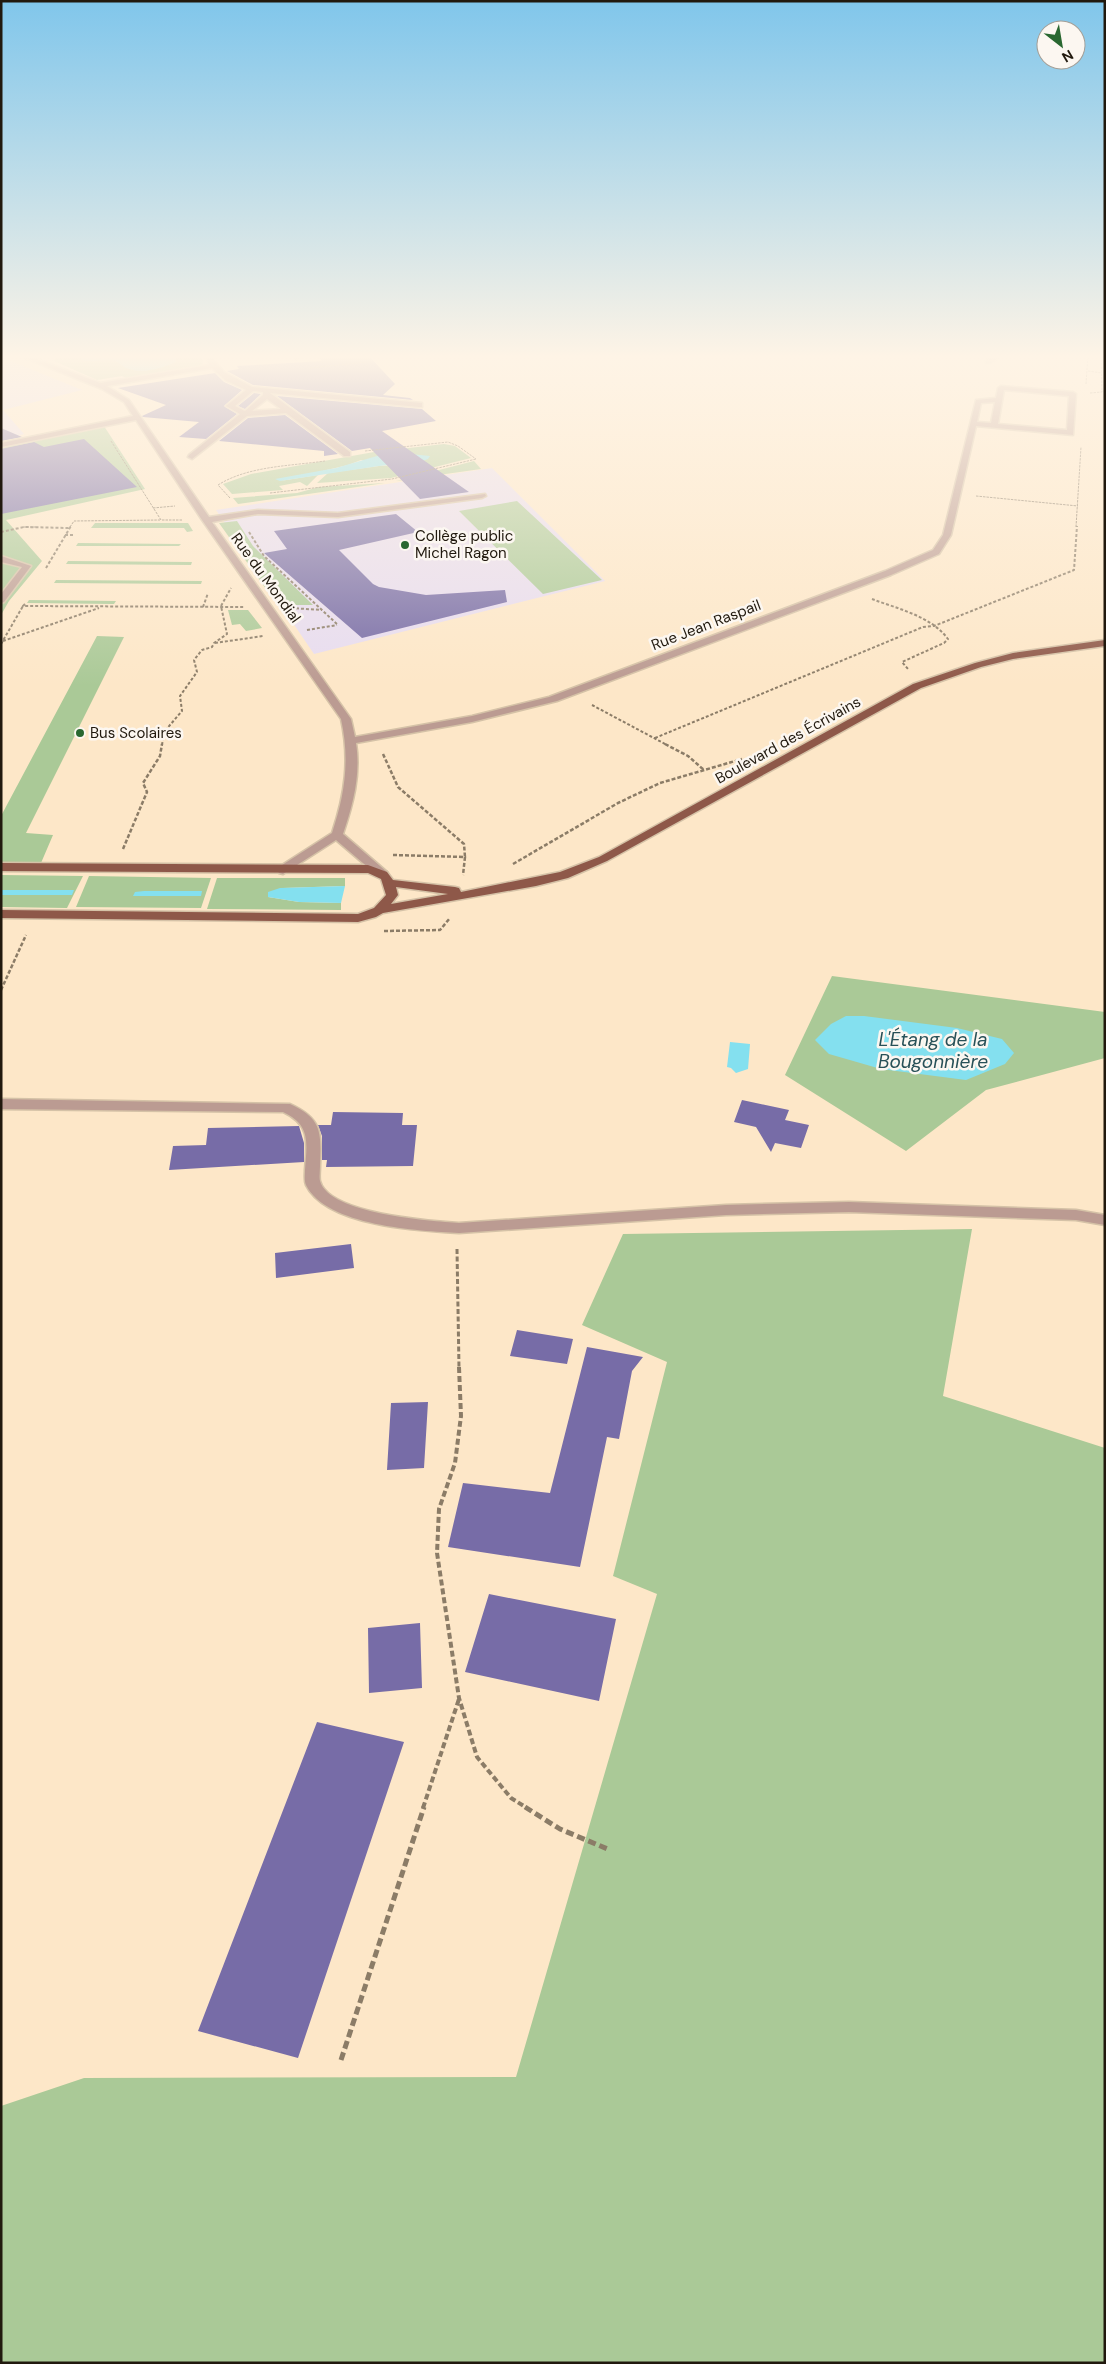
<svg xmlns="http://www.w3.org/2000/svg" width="1106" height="2364" viewBox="0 0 1106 2364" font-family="'DM Sans',sans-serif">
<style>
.education{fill:#e7dcf0}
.green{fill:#aac997}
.water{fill:#84e0ef}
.building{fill:#776ca7}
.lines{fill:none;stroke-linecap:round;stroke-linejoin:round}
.minor-casing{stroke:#d5c2a7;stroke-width:3}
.major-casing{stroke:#d5c2a7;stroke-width:3}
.path-far5{stroke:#8b7c67;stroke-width:1;stroke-dasharray:2.5 1;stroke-linecap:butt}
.path-far4{stroke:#8b7c67;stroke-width:2;stroke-dasharray:3 2;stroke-linecap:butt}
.path-far3{stroke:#8b7c67;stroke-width:2.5;stroke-dasharray:4 2;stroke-linecap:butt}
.path-far2{stroke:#8b7c67;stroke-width:3;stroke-dasharray:5 2.5;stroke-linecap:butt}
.path-far1{stroke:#8b7c67;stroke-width:4;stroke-dasharray:6 3;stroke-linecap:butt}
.path{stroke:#8b7c67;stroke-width:5;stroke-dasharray:8 4;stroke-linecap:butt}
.minor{fill:#bb9b92;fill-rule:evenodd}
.major{fill:#8e5849;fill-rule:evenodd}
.poi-dot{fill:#296730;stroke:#fcf7f1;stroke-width:2}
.labels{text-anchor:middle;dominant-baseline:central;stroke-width:5;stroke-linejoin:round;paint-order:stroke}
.far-poi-label{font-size:15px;fill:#21190e;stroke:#fcf7f1;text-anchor:start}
.far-street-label{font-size:15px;fill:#21190e;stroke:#fcf7f1}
.water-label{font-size:19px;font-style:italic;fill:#285158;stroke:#fcf7f1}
</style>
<rect width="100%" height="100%" fill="#fde7c8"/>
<path class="education" d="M1 357 82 390 3 410 24 434 1 441Z
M492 468 605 581 314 654 216 510Z"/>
<path class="green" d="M74 355H205L202 358 203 364 201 366 126 378 122 376 97 380 52 360Z
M102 423 145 489 6 520 42 561 9 601 1 615V447Z
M444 444 455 446 471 458 391 478 317 483 328 473 379 466 405 465 361 460 348 465 280 481 318 475 307 486 300 482 279 486 283 490 232 494 223 484 251 474 374 452Z
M474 461 481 469 396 481Z
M385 483 238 504 233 498 297 493 319 487Z
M517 501 602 580 543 594 459 511Z
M237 521 253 546 313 605H288L282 598 271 596 219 523Z
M95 523H188L193 531 187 532 184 528H91Z
M78 543 181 544 179 546H76Z
M68 561 192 562 191 565 66 564Z
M56 580 202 581 201 584 54 583Z
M29 600 116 601 114 604 27 603Z
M228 610H248L262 628 246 631 240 624 232 625Z
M97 636 124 637 26 833 53 835 41 863H1V816Z
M1 875 83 876 67 908 1 907Z
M89 876 211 878 201 908 76 907Z
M217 878H345V886L283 888 268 897 299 902 341 903V910L207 909Z
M832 976 1105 1012V1058L986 1090 906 1151 785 1075Z
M972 1229 943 1396 1105 1448V2363H1V2106L84 2078 516 2077 657 1594 613 1576 667 1362 582 1325 623 1234Z"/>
<path class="water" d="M93 355H173L176 357V362C162 368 144 374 129 369 122 367 119 361 112 360 101 359 90 364 80 359Z
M400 453 430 456 428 459 420 462 379 466 280 481 275 479 336 468 377 456Z
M345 886 341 903 299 902 268 897V892L280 888Z
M1 890H74L72 895H1Z
M144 891H202L201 896H133L135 892Z
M846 1016H864L957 1028 1002 1039 1014 1053 1005 1064 966 1080 881 1069 829 1054 815 1040 831 1024Z
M730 1042 750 1044 748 1069 736 1073 731 1068 727 1067Z"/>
<path class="building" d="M316 355H368L395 384 383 395 410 398 413 400 253 385 227 371 239 369 237 366 322 361Z
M215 373 224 382 242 390 224 406 237 414 206 439 179 437 199 422 143 417 142 416 166 405 118 388Z
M254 393 261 394 245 409 238 406Z
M277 396 422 409 436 421 382 431 469 492 420 499 370 448 352 451Z
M285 415 338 454 324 456V451L219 441 248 418Z
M1 428 22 437 1 441Z
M84 439 137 487 1 514V449L34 442 44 447Z
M396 514 418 532 339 550 373 584 379 587 426 595 505 590 507 602 362 638 264 553 287 549 274 531Z
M742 1100 789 1110 785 1120 809 1125 801 1148 775 1143 771 1152 756 1127 734 1122Z
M333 1112 403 1113 402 1125H417L413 1166 326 1167 327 1160H322V1136L318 1125H331Z
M299 1126 304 1143V1162L169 1170 173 1146 206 1145 208 1128Z
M351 1244 354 1268 276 1278 275 1253Z
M517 1330 573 1339 567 1364 510 1356Z
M587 1347 643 1357 632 1371 619 1439 607 1437 580 1567 448 1547 463 1483 550 1493Z
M428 1402 424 1468 387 1470 391 1403Z
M489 1594 616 1619 599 1701 465 1672Z
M420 1623 422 1688 369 1693 368 1628Z
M317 1722 404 1742 298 2058 198 2031Z"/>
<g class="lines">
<g class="minor-casing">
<path id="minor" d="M18 355H26L100 383 209 365 207 359 210 355H216L213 359 224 372 252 387 422 403V407H419L270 393 350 452V456H344L286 413 247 416 192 459 188 457 189 455 240 414 226 406 246 390 225 380 212 368 107 386 129 400 209 517 258 510 338 513 485 494 486 496 482 498 338 517 258 514 212 522 351 719 355 737 472 716 549 697 885 571 933 550 943 535 976 400 996 398 998 388 1001 386 1073 392 1076 394 1073 435 976 426 951 535 939 554 891 575 557 701 472 722 356 743C361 775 353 804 343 834L387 872 381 876 377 875 336 840 283 874 279 873 277 870 279 867 332 833C345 794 350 760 341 719L202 520 136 420 1 447V443L133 416 124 402 102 389ZM1004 390 1069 396 1067 430 998 424ZM253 391 263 392V395L245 411 235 406ZM267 399 281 409 252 411ZM995 402 991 423 977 422 981 403Z
M292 355H298L300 357 297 359Z
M996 355H1003L990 363H986V361Z
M1 556 31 566 4 602 1 603V594L22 567 1 562Z
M1 1099 290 1104C323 1119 321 1133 320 1166 320 1171 319 1177 320 1181 329 1214 431 1221 459 1223L726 1205 849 1202 1076 1210 1105 1215V1225L1076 1220 849 1212 726 1215 459 1233C419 1231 326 1226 306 1185 304 1180 305 1175 305 1170 307 1142 311 1125 283 1112L1 1109Z"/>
</g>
<g class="major-casing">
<path id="major" d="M1105 640V646L1013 659 981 667 921 688 607 861 568 878 536 886 383 913 376 917 358 922 1 918V910L358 914 374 908 386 895 381 879 368 873 1 871V863L368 865 387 872 393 880 455 887 459 888 461 892 560 872 599 857 913 684 975 663 1013 653ZM396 887 448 894 391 904 398 895Z"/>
</g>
<path class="path-far5" d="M76 358 84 355
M310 368 367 362
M1088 371 1102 373
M1086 384 1088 355
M1090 393 1102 392 1101 355
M111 441 161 520H183
M365 451 448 442 458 446 476 459
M270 493 392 479 476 459
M976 496 1078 506
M230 498 218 485C248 466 290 466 325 461
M153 508 175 506
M23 527H36
M70 527 74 521 160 520
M1076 527 1081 447"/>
<path class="path-far4" d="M1 532 24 527 69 528
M249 532 264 556 338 625
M65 535H73
M46 568 71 526
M872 599C898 609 931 616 948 639L944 643 902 662 908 669
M25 604 23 606 244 607
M203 607 208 593
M291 608 322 610
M307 630 337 625
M3 641 99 608
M215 643 263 636
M1 644 23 606
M592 705 667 745
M655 738 923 627 934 626 1074 570 1077 526
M162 745 164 732 182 711 180 696 197 672 194 660 202 650 212 647 214 643 227 634 221 606 231 588"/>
<path class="path-far3" d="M665 744 688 756 704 770
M383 754 398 787 464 844 465 857
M123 849 147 792 143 783 160 756 162 744
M393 855 465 857 463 875
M513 864 618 803 660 783 742 759
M384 931 440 930 450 918
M1 990 26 935"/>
<path class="path-far2" d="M457 1249 459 1368"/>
<path class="path-far1" d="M459 1367 461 1416 455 1463 439 1509 437 1553 459 1698 477 1757 511 1798 527 1808
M423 1808 459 1699"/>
<path class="path" d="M525 1807 560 1829 610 1850
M341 2060 424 1807"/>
<use href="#minor" class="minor"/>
<use href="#major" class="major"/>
</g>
<linearGradient id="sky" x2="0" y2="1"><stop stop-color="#80c6eb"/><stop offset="0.52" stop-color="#fef4e6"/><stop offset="1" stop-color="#fef4e6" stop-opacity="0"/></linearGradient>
<rect width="1106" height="686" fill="url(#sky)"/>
<g class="poi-dot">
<circle cx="405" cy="545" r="5"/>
<circle cx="80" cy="733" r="5"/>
</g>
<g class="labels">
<g class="far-poi-label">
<text x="415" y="536">Collège public<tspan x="415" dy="17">Michel Ragon</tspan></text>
<text x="90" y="733">Bus Scolaires</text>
</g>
<g class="far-street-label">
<text transform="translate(266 578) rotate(54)">Rue du Mondial</text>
<text transform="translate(706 625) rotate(-21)">Rue Jean Raspail</text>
<text transform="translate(788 740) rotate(-29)">Boulevard des Écrivains</text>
</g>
<g class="water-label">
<text x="933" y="1039">L'Étang de la<tspan x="933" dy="22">Bougonnière</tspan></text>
</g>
</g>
<rect width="1106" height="2364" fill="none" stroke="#21190e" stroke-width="5"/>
<g transform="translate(1061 45) rotate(149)"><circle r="24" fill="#fcf7f1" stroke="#a49e96"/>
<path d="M0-4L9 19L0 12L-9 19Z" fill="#296730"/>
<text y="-8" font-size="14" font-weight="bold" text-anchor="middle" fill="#21190e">N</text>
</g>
</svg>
